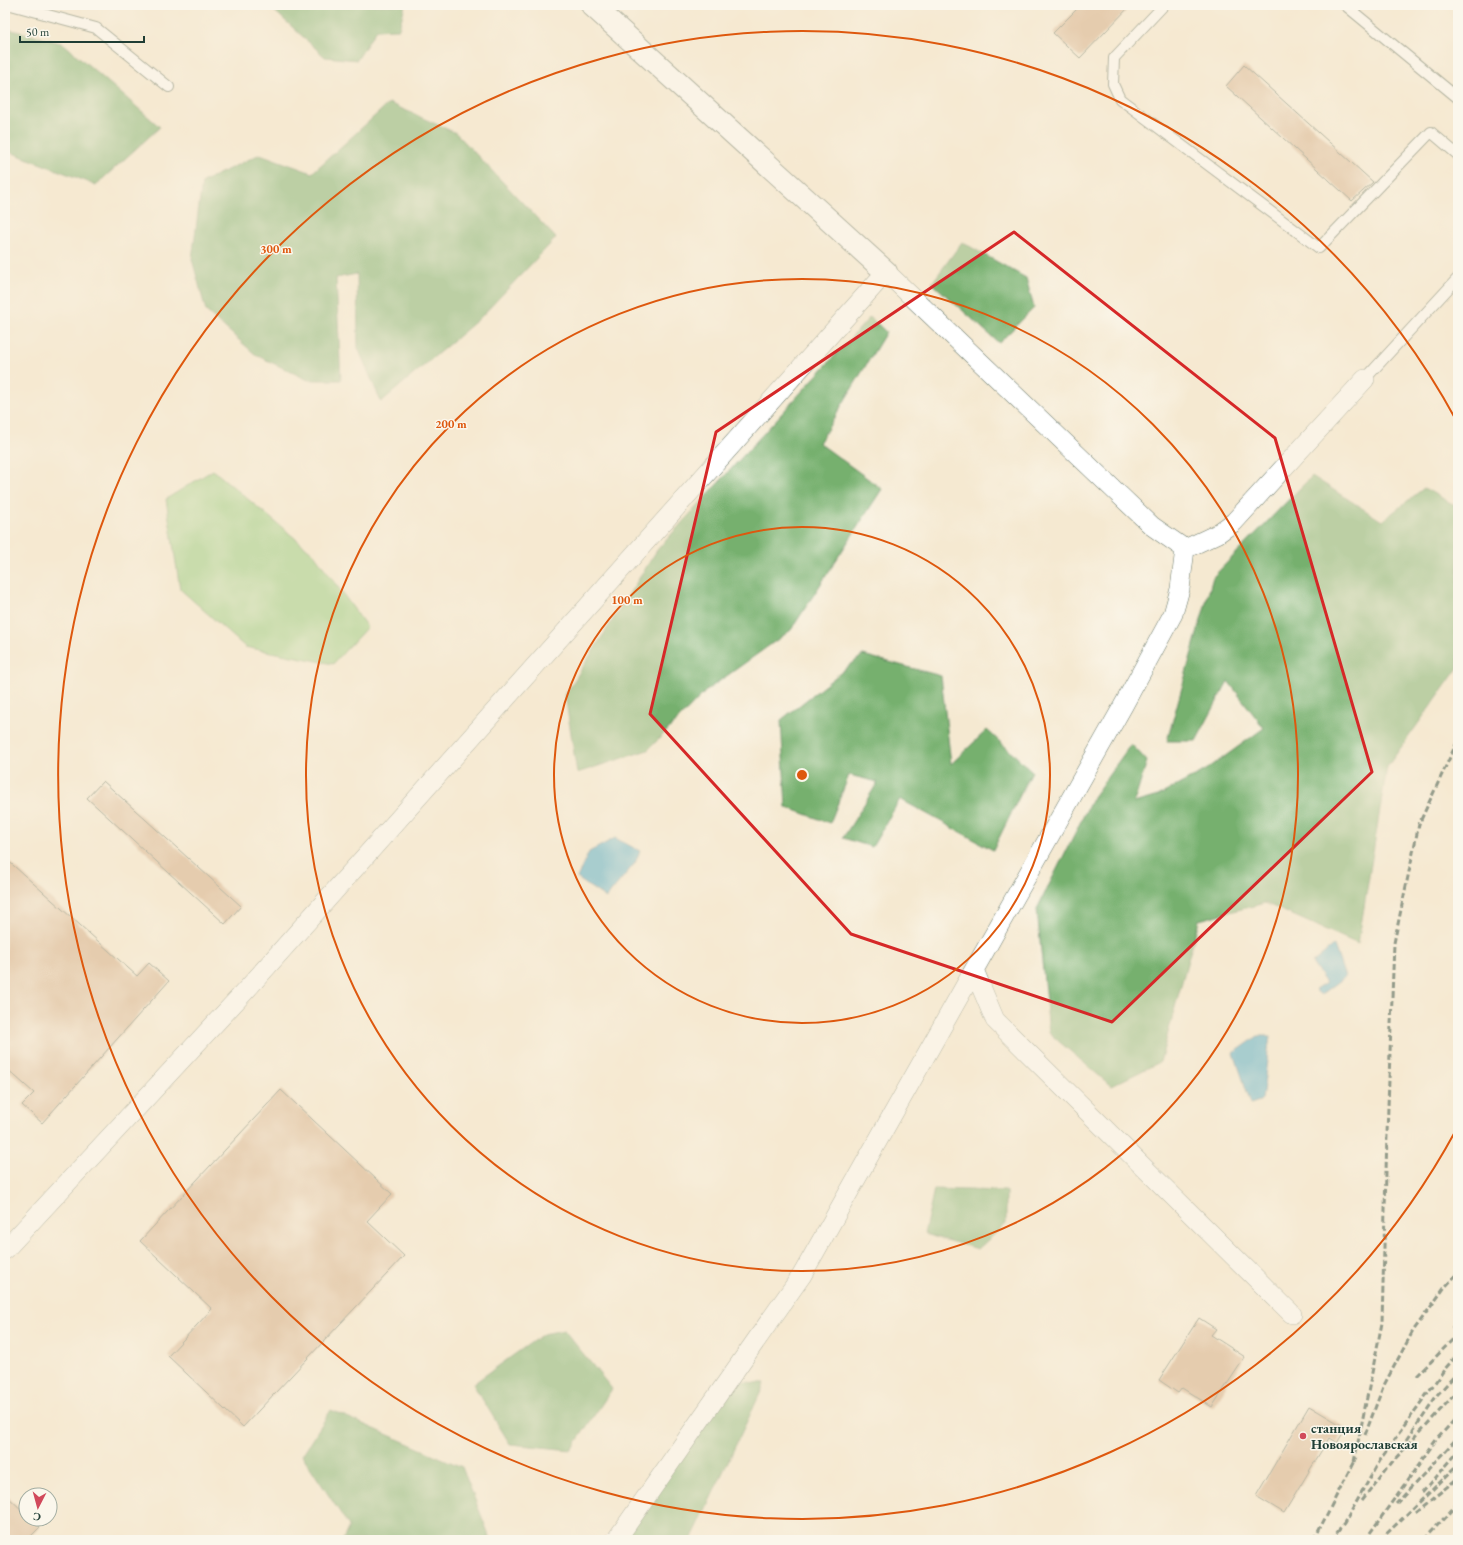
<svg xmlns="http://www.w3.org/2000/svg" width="1463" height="1545" viewBox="0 0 1463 1545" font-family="'EB Garamond',serif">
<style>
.green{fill:#93cc7f;stroke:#59845a}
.forest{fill:#76b06e;stroke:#4a7651}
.water{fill:#4cabcb;stroke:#367480}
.building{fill:#d1a983}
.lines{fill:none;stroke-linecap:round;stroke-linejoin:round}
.service-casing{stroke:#6a796b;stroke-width:12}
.minor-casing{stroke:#6a796b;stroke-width:20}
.tertiary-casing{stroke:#6a796b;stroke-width:24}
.service{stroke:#fff;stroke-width:10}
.minor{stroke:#fff;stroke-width:19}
.tertiary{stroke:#fff;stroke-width:22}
.rail{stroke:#1f3d34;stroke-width:3;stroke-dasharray:6 3;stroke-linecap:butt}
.marked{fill:none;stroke:#d62828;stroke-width:3;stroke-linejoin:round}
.ring{fill:none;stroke:#de580e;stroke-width:2}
.poi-dot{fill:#d1495b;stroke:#fbf7ec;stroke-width:1.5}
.labels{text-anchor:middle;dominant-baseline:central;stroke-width:3;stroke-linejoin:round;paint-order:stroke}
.poi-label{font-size:14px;font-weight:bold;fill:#1f3d34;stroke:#fbf7ec;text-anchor:start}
.centre{fill:#de580e;stroke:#fbf7ec;stroke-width:2}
.ring-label{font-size:12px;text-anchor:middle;font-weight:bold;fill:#de580e;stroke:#fbf7ec;stroke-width:3;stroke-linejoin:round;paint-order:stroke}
</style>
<rect width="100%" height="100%" fill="#fbf7ec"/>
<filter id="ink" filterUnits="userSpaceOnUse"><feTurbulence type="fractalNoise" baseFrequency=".025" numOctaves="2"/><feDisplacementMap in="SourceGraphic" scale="8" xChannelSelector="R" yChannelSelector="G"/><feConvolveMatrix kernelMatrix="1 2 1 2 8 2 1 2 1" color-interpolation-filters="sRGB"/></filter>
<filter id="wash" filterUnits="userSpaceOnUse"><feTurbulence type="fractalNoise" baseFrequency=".012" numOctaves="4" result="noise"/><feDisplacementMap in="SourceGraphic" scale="16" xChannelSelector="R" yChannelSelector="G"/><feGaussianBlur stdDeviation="0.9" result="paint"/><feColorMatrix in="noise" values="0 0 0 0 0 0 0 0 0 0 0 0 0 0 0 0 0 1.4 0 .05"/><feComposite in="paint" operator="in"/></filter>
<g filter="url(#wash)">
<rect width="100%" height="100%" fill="#f5e9d1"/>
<path class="green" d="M213 470 314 554 367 627 333 664 245 647 180 589 166 499Z"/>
<path class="forest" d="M268 5H405L399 29 376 30 357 60 325 57Z
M5 28 64 44 160 127 96 185 5 150Z
M389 103 456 133 556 238 480 318 381 402 358 348 357 274 336 278 341 380H308L256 355 206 311 192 259 202 182 260 154 312 173Z
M962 242 1026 278 1034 308 999 343 932 283Z
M870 317 886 332 819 443 882 489 791 630 707 690 648 750 577 773 565 695 657 550Z
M1312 476 1382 521 1424 488 1458 507V668L1387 767 1358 944 1265 903 1199 920 1160 1062 1111 1086 1049 1033 1037 909 1093 797 1131 744 1147 761 1134 803 1158 796 1206 770 1264 728 1228 681 1196 741H1167L1213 577Z
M863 655 941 676 951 764 987 730 1032 771 993 850 900 799 872 847 843 838 878 782 849 775 830 823 786 807 781 720Z
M934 1189 1006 1191V1224L978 1249 924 1234Z
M564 1330 612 1389 571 1450 510 1444 473 1384 543 1334Z
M722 1381 765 1383 691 1540H621Z
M331 1410 462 1467 491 1540H343L349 1526 302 1455Z"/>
<path class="water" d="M615 838 640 851 635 863 606 898 577 878 589 852Z
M1334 945 1345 977 1321 995 1315 990 1326 983 1312 963Z
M1258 1036H1270L1262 1100 1251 1104 1234 1053Z"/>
<g id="blocks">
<path class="building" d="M1081 5H1131L1080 58 1053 33Z
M1244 65 1373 182 1352 201 1226 86Z
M103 781 241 906 225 924 87 798Z
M5 858 137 976 149 963 169 981 42 1123 22 1105 34 1093 5 1067Z
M281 1090 392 1194 367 1221 404 1256 243 1427 168 1356 212 1309 140 1241Z
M1199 1318 1216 1329 1211 1335 1245 1357 1212 1407 1182 1388 1178 1393 1159 1380Z
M1309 1406 1346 1428 1337 1443 1329 1438 1284 1513 1256 1496Z
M5 1494 26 1514V1519H31L40 1527 27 1540H5Z"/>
</g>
</g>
<g filter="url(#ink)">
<use href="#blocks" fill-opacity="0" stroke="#6a796b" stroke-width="1"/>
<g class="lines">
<g class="service-casing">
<path id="service" d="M11 5 96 28 169 87
M1164 5 1114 58 1113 84 1120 99 1319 248 1431 132 1458 155
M1345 5 1458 98
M1365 379 1458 278"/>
</g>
<g class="minor-casing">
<path id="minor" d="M1185 549 1180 589 1173 614 1123 706 974 970 995 1020 1292 1314
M5 1250 248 988 886 272 1152 526 1185 549 1217 534 1234 522 1365 379
M616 1540 802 1275 974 970"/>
</g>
<g class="tertiary-casing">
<path id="tertiary" d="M592 5 886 272"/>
</g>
<use href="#service" class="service"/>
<use href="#minor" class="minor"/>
<use href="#tertiary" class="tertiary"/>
<path class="rail" d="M1452 1328 1458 1321
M1417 1376 1458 1334
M1365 1435 1383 1387 1413 1331 1445 1287 1458 1273
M1407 1440 1437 1395 1458 1372
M1354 1462 1382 1323 1387 1134 1394 943 1419 824 1458 740
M1422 1493 1458 1452
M1362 1501 1393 1461 1458 1391
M1396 1504 1458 1437
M1416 1512 1458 1478
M1370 1533 1436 1440 1458 1416
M1314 1540 1356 1457
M1331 1540 1344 1524 1382 1457 1444 1370 1458 1354
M1380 1540 1458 1465
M1424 1540 1458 1503"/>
</g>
</g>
<path d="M0 0H1463V1545H0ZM1014 232 1275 438 1372 772 1112 1022 851 934 650 714 716 432Z" fill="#f5e9d1" fill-opacity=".55" fill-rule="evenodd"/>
<path class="marked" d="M1014 232 1275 438 1372 772 1112 1022 851 934 650 714 716 432Z"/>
<g class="ring">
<circle cx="802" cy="775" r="248"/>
<circle cx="802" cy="775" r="496"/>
<path d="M1456 1130A744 744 0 1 1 1456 420"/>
</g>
<circle class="poi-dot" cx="1303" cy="1436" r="4"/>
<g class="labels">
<g class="poi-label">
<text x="1311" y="1428">станция<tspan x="1311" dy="16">Новоярославская</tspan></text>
</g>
</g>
<circle cx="802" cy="775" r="6" class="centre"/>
<g class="ring-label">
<text x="276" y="253">300 m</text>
<text x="451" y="428">200 m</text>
<text x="627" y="604">100 m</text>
</g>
<rect width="1463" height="1545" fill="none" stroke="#fbf7ec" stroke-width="20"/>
<g transform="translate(38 1507) rotate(186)"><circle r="19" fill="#fbf7ec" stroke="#a3ada2"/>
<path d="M0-3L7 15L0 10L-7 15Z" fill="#d1495b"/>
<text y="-6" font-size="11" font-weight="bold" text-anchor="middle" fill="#1f3d34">С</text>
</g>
<path d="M20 36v6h124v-6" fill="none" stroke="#1f3d34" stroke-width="2"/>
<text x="26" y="36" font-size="12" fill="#1f3d34" stroke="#fbf7ec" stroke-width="3" paint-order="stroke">50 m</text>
</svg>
